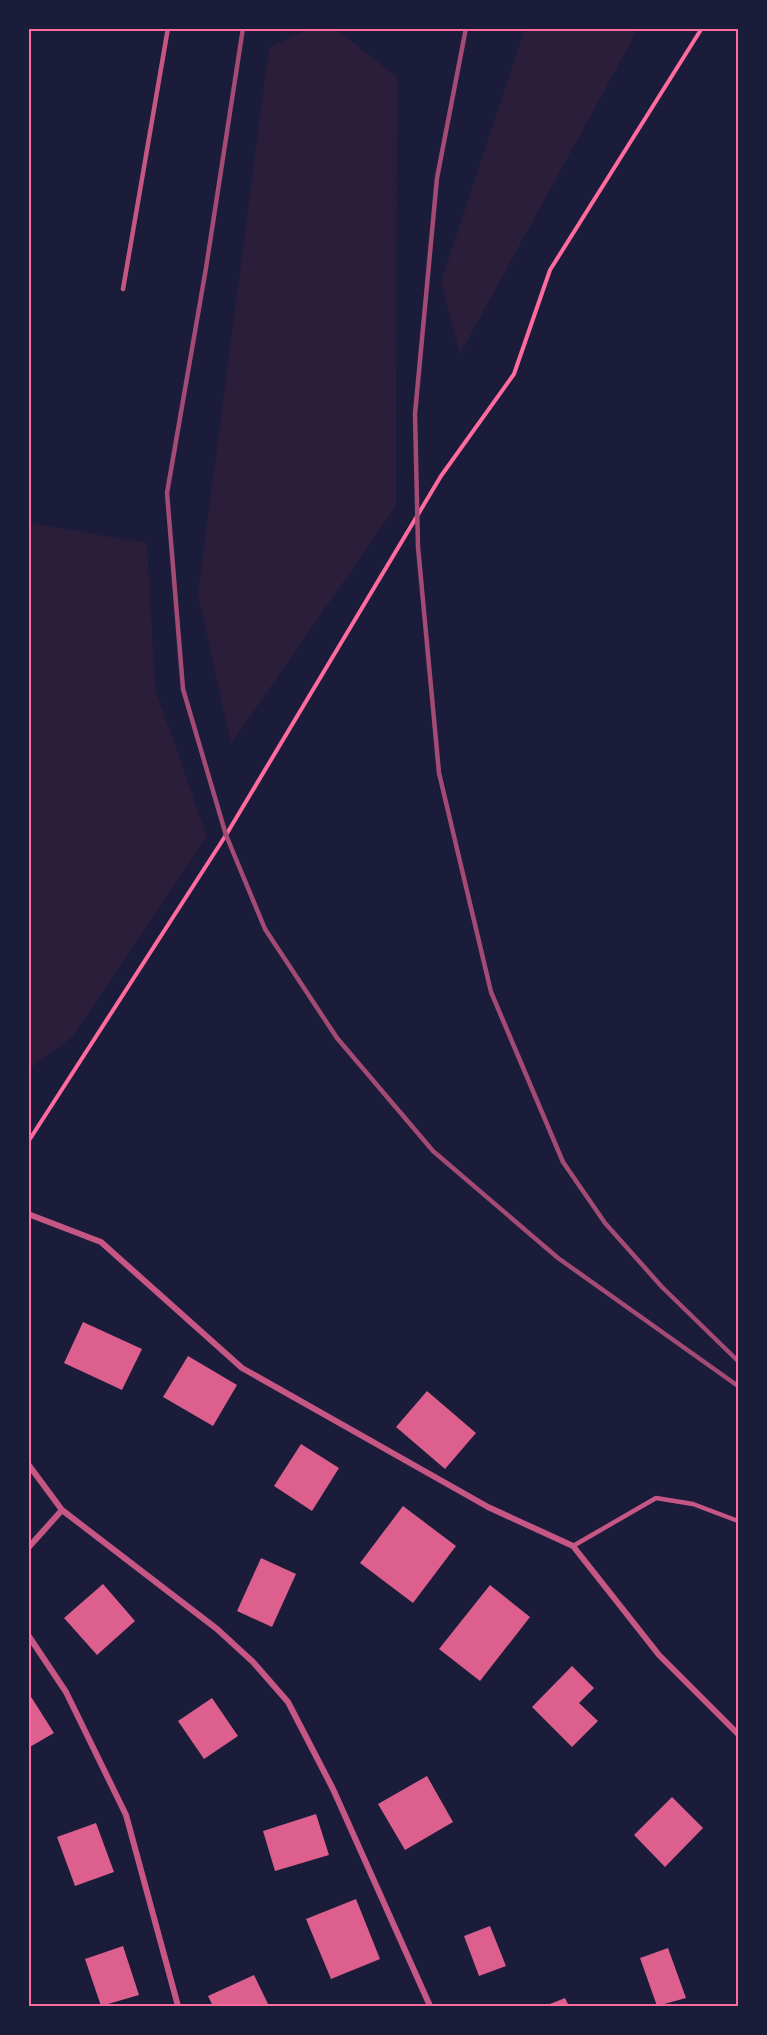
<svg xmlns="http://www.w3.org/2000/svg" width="767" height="2035" viewBox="0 0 767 2035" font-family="Georgia,serif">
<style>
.green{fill:#2a1e3b}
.building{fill:#dd5f8e}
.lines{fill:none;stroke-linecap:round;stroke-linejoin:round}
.path{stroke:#ff6b9d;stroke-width:4}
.service{stroke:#c65784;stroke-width:4.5}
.minor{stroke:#c65784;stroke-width:6}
.rail{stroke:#a44b75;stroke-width:4.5}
.neatline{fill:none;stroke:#ff6b9d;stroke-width:2}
</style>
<rect width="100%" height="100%" fill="#1b1b3a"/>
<path class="green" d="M310 28 336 29 397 77 396 506 231 744 198 594 269 48Z
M525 29H638L460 354 441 282Z
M29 523 147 543 155 688 207 837 72 1037 29 1069Z"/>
<path class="building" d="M83 1322 142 1349 122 1390 64 1363Z
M188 1356 237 1385 213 1426 163 1397Z
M427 1391 476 1433 445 1469 396 1427Z
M301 1444 339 1468 312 1511 274 1486Z
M403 1506 456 1546 413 1603 360 1563Z
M261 1558 296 1574 272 1627 237 1611Z
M103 1584 135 1621 97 1655 64 1618Z
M490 1585 530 1617 480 1681 439 1649Z
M572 1666 594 1688 579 1703 598 1721 572 1747 532 1707Z
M28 1692 54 1733 28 1748Z
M212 1698 238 1736 204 1759 178 1721Z
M427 1776 453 1822 405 1850 378 1804Z
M672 1797 703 1828 665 1867 634 1835Z
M316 1814 329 1855 275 1871 263 1831Z
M96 1823 114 1872 75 1886 57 1837Z
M356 1899 380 1959 331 1979 306 1919Z
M490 1926 506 1966 479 1976 464 1936Z
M123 1946 139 1995 101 2006 85 1959Z
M668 1948 686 1998 657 2006 640 1958Z
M254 1975 269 2006H213L208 1996Z
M565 1998 569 2006H545Z"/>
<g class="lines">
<path class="path" d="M28 1142 226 835 441 476 514 374 550 270 702 28"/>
<path class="service" d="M123 289 168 28
M573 1546 656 1498 693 1504 738 1521"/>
<path class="minor" d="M28 1214 101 1242 242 1368 488 1507 573 1546 659 1655 738 1734
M28 1464 62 1510 217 1629 253 1662 288 1702 333 1789 430 2006
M28 1548 62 1510
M28 1635 66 1692 126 1815 178 2006"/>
<path class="rail" d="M243 28 206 268 167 493 183 689 226 835 265 929 337 1038 433 1151 558 1258 738 1386
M466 28 437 178 415 414 418 547 439 773 491 992 563 1162 605 1223 662 1287 738 1361"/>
</g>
<rect width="767" height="2035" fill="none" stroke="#1b1b3a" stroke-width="60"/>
<rect x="30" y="30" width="707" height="1975" class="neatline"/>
</svg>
